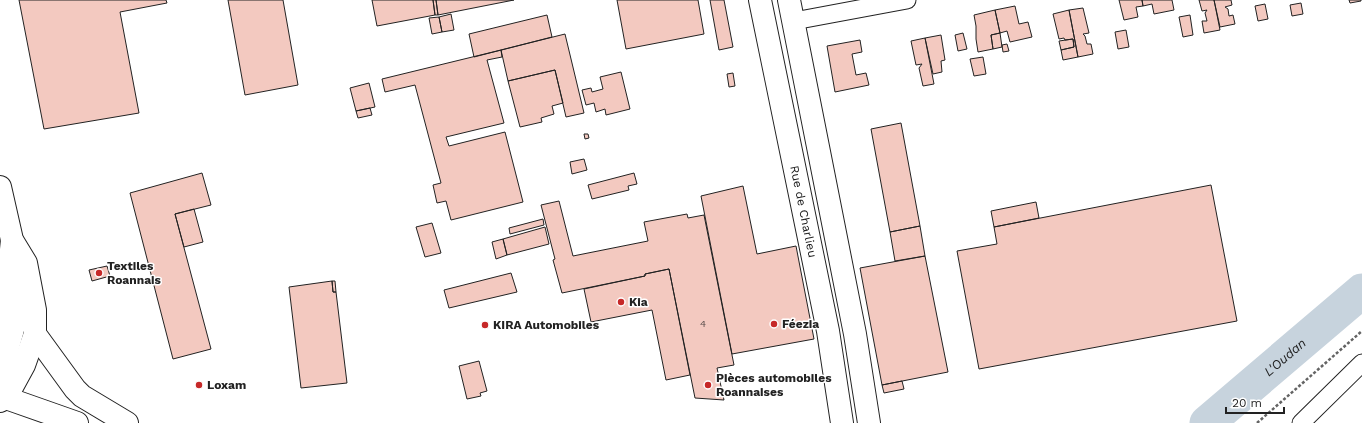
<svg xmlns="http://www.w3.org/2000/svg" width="1362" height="423" viewBox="0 0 1362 423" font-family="'Work Sans',sans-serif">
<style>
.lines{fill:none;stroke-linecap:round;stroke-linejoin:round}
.river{stroke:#c7d3dd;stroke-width:35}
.building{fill:#f3c9c0;stroke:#222}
.street-casing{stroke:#222;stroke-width:19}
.secondary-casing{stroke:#222;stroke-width:24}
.primary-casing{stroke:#222;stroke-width:24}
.path{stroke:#646464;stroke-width:2.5;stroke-dasharray:3 2;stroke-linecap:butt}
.street{stroke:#fff;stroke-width:17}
.secondary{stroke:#fff;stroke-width:22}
.primary{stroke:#fff;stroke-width:22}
.poi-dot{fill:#c62828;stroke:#fff;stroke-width:1.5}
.labels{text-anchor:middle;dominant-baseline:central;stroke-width:3;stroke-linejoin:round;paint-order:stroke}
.number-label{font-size:10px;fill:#564c4a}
.street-label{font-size:12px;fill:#222;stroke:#fff}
.poi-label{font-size:12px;font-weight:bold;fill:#222;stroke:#fff;text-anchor:start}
.water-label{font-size:13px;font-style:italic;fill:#222;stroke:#fff}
</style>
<rect width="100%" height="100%" fill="#fff"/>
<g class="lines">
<path class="river" id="s1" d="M1207 423 1362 291"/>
</g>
<path class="building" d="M19 0H166L167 3 120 12 139 113 44 129Z
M228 0H283L298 85 245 95Z
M372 0H433L435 15 377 26Z
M433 0H436L438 15H435Z
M436 0H514L438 15Z
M617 0H698L704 34 626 49Z
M710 0H724L733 47 719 50Z
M1119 0H1142L1143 6 1136 7 1138 17 1124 20Z
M1142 0H1172L1174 10 1154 14 1152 4 1143 6Z
M1199 0H1214L1220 30 1204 33 1202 21H1207L1205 13 1207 10 1202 11Z
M1214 0H1231L1232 5 1225 7 1228 9 1229 16 1233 15 1235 24 1220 27Z
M1349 0H1361V1L1350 3Z
M1301 3 1303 14 1292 16 1290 5Z
M1265 4 1268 19 1258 21 1255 6Z
M1015 6 1019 24 1028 22 1032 37 1010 42 1007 31 1000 33 995 10Z
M1083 8 1089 33 1083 34 1085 36 1087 44H1091L1093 54 1078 57 1069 10Z
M995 10 1000 33 991 35 993 49 978 52 976 39V26L974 15Z
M1069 10 1078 57 1063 60 1061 50 1074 47 1073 39 1065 40 1064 38 1059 39 1053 14Z
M451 14 454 30 442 32 439 17Z
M547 15 552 37 474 57 469 34Z
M1190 15 1193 35 1183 37 1179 17Z
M439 17 442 32 432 34 429 18Z
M1126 30 1129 47 1118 49 1115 32Z
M963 33 967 49 958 51 955 35Z
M1000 33 1002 47 993 49 991 35Z
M565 34 584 113 566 117 555 70 508 81 501 50Z
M941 35 945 60 941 61 942 72 933 74 925 38Z
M925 38 934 84 923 86 919 68 922 64 916 65 911 41Z
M1073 39 1074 47 1061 50 1059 41Z
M860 40 862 52 852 54 856 75 866 73 869 85 835 92 827 46Z
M1007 44 1009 51 1003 52 1002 45Z
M501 50 502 57 487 60 504 123 446 137 449 146 505 132 523 202 451 220 446 201 437 203 433 185 441 183 415 85 385 92 382 79Z
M983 57 986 74 974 76 970 59Z
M555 70 563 103 552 106 554 114 541 118 542 122 520 127 508 81Z
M621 72 630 109 606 115 605 109 596 112 594 103 586 105 582 90 591 88 592 92 603 89 600 77Z
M733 73 735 86 729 87 727 74Z
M369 83 375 107 356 111 350 88Z
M370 108 372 115 358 118 356 111Z
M901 123 920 226 890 232 871 129Z
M584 134H588L589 138 585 139Z
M584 159 587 170 572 174 570 162Z
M202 173 211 205 175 214 211 349 173 359 130 193Z
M634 173 637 184 628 186 629 190 592 199 588 185Z
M1211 185 1237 321 979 369 957 251 997 244 994 227Z
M743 186 757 254 796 246 814 339 732 354 701 196Z
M559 201 573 256 648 241 644 222 687 214 688 218 704 215 734 365 717 368 724 400 695 398 669 269 645 274V276L562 293 553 260 555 259 541 205Z
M1036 202 1039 218 994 227 991 211Z
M194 209 203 242 184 247 175 214Z
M543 219 544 225 510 234 509 228Z
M432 223 441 253 425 257 416 227Z
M920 226 925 256 895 261 890 232Z
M545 227 549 244 507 255 503 239Z
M503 239 507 255 496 259 492 242Z
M925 256 948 372 882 385 860 268Z
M107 266 110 276 92 281 89 270Z
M669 269 690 375 666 380 652 310 591 322 584 289 645 276V274Z
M511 273 517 292 449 308 444 290Z
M332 281 333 292H336L347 383 301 388 289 287Z
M332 281H335L336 292H333Z
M479 361 487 391 480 393 481 396 467 399 459 366Z
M902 381 904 389 884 393 882 385Z"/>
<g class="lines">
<g class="street-casing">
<path id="street" d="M794 21 907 0
M1301 423 1362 363"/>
</g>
<g class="secondary-casing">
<path id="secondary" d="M14 269 18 312 1 371 6 398 77 423
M35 334 75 389 82 396 127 423"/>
</g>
<g class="primary-casing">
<g id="primary">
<path id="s2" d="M760 0 828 331 842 423"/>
<path d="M789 0 855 334 869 423"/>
<path d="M0 187 12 240 26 263 35 310V334L24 365 6 398 0 401"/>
<path d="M0 328 5 307 12 240"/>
</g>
</g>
<path class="path" d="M1257 423 1362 331"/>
<use href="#street" class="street"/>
<use href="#secondary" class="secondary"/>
<use href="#primary" class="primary"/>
</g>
<g class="poi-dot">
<circle cx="99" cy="273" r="4"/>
<circle cx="621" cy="302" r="4"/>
<circle cx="774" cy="324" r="4"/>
<circle cx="485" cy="325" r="4"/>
<circle cx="199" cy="385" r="4"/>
<circle cx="708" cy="385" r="4"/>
</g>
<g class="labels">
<g class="number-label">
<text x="703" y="323">4</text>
</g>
<g class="street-label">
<text stroke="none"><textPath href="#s2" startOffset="216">Rue de Charlieu</textPath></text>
</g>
<g class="poi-label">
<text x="107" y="266">Textiles<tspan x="107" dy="14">Roannais</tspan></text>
<text x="629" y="302">Kia</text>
<text x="782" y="324">Féezia</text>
<text x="493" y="325">KIRA Automobiles</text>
<text x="716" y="378">Pièces automobiles<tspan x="716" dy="14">Roannaises</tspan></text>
<text x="207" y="385">Loxam</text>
</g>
<g class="water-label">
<text stroke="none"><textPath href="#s1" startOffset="102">L'Oudan</textPath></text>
</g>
</g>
<path d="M1226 407v6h58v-6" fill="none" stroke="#222222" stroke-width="2"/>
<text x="1232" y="407" font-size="12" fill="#222222" stroke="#ffffff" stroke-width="3" paint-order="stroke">20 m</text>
</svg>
